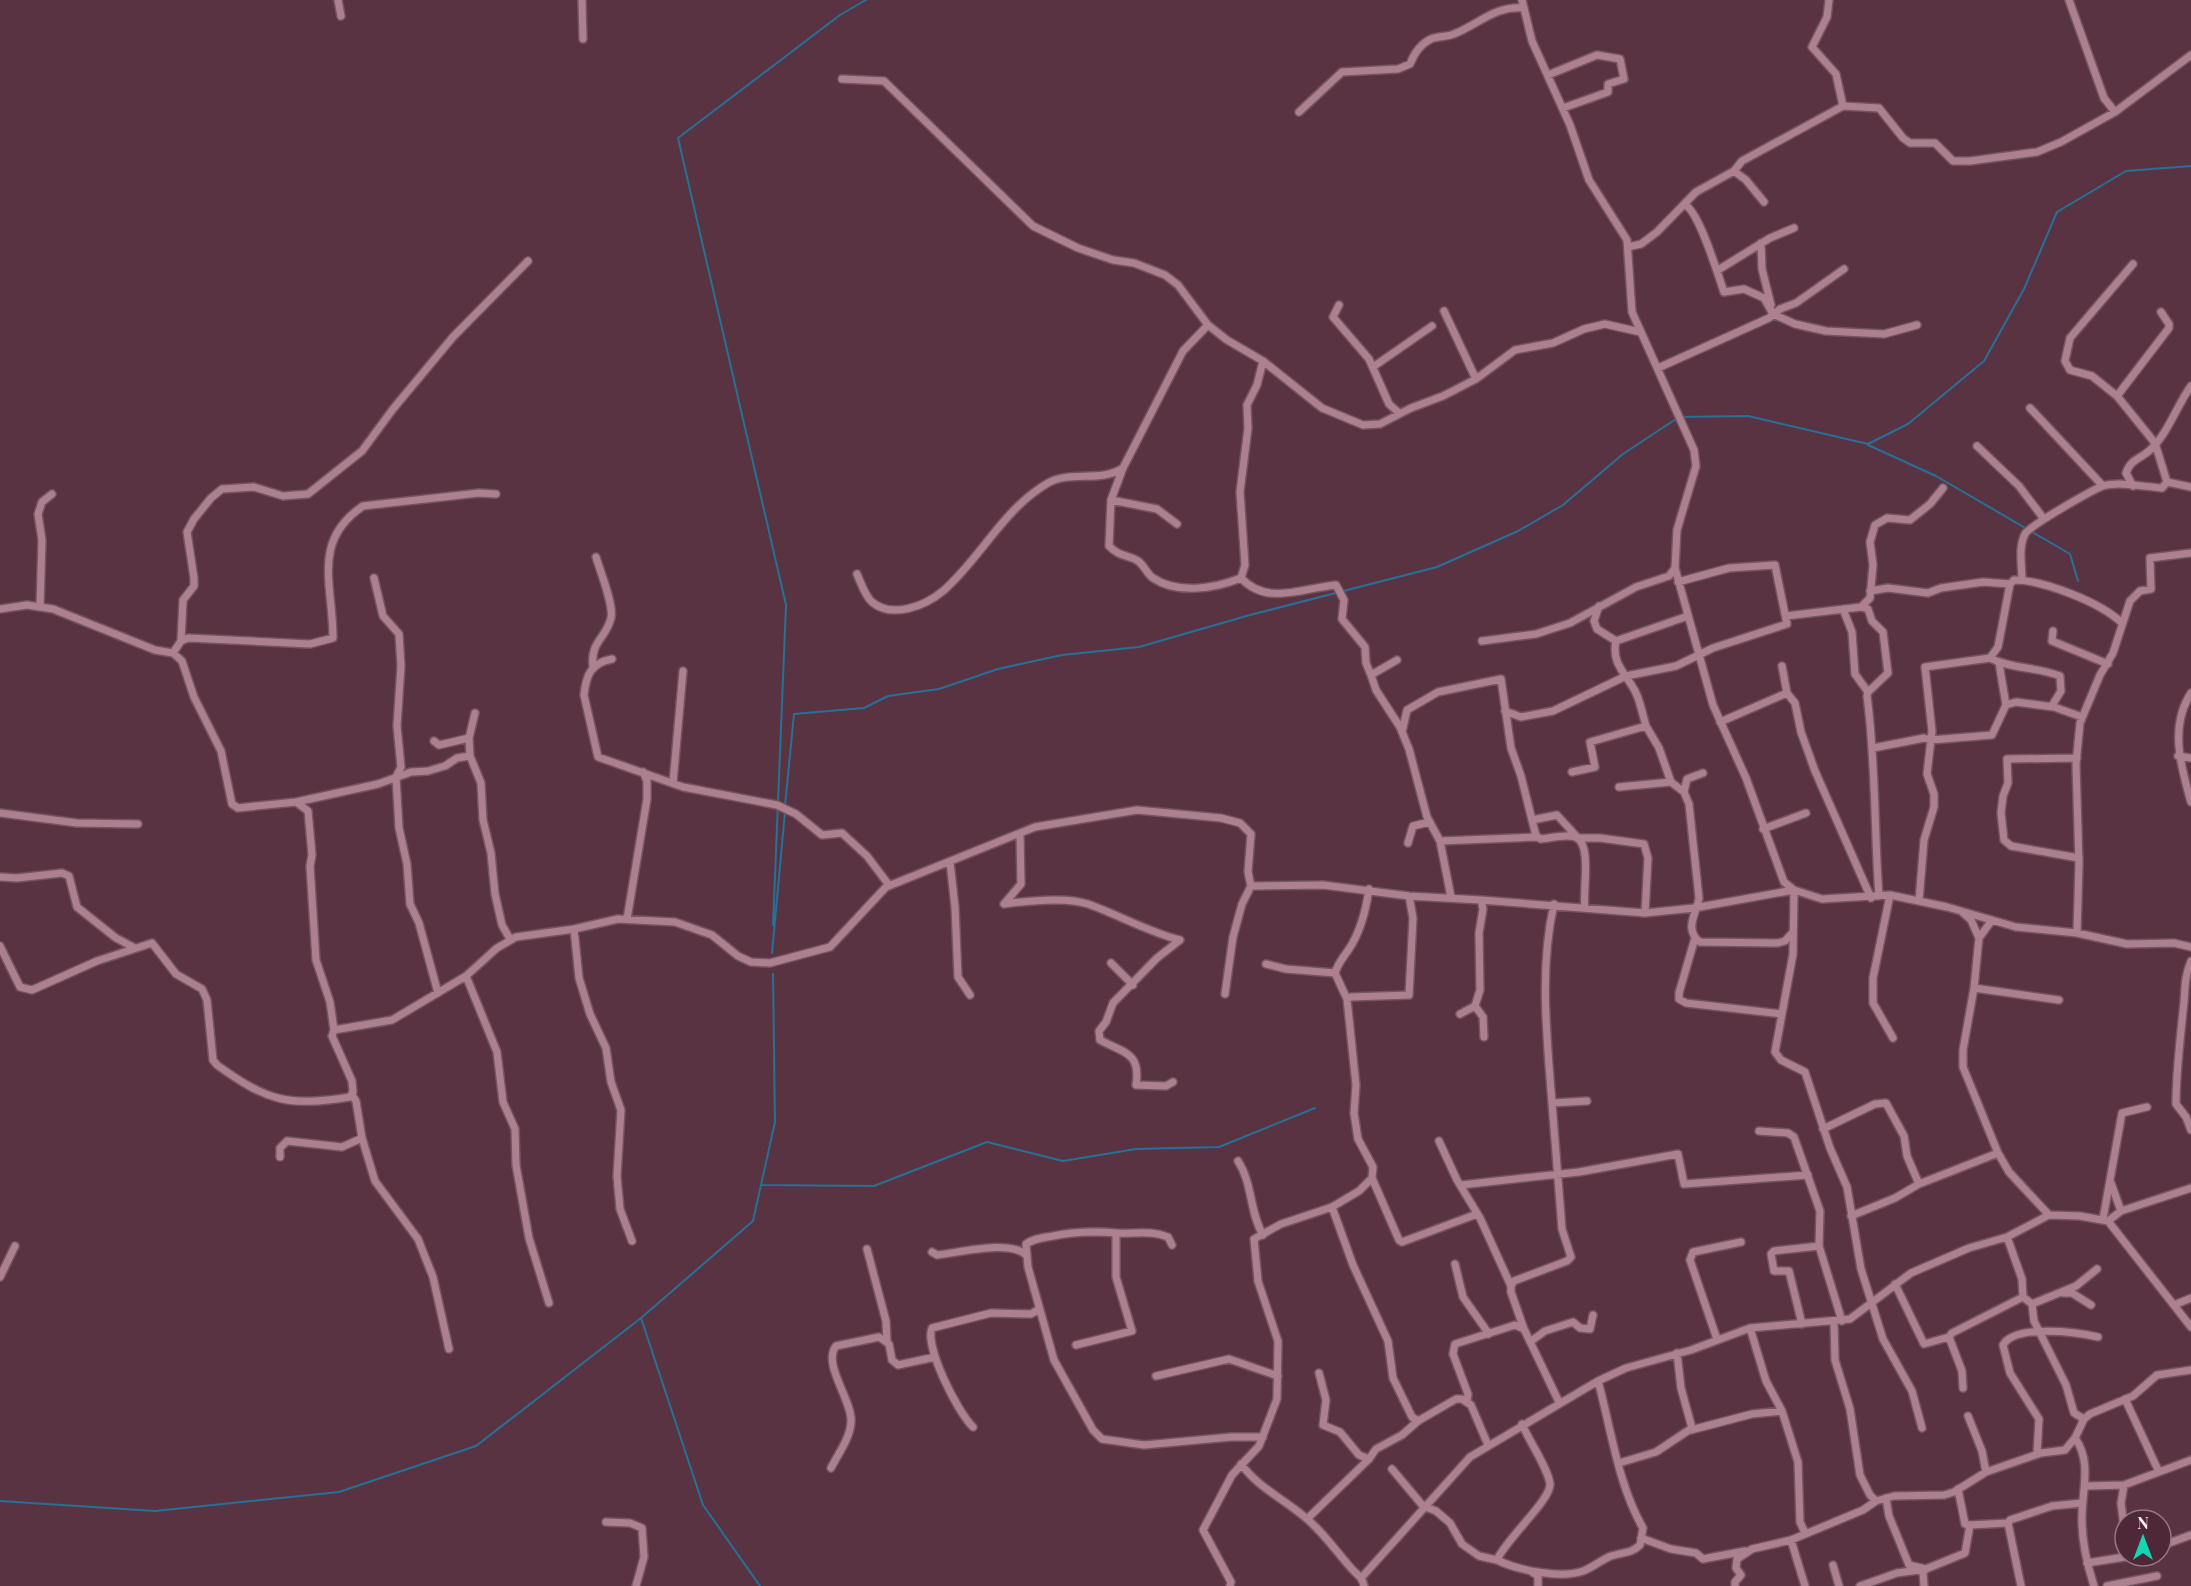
<svg xmlns="http://www.w3.org/2000/svg" width="2191" height="1586" viewBox="0 0 2191 1586" font-family="'Playfair Display',serif">
<style>
.lines{fill:none;stroke-linecap:round;stroke-linejoin:round}
.stream{stroke:#267198;stroke-width:2}
.minor-casing{stroke:#735460;stroke-width:10}
.minor{stroke:#ad8090;stroke-width:7}
</style>
<rect width="100%" height="100%" fill="#5a3342"/>
<g class="lines">
<path class="stream" d="M1868 445 1936 476 2070 554 2078 581
M785 806 794 714 864 708 888 696 939 689 998 669 1062 655 1139 647 1250 615 1437 567 1518 531 1563 505 1623 454 1679 417 1748 416 1868 444 1908 424 1984 361 2024 289 2057 212 2126 171 2191 166
M773 925 786 605 678 138 840 15 866 0
M772 953 785 812
M761 1185 874 1186 987 1142 1063 1161 1136 1149 1219 1147 1315 1108
M641 1318 703 1505 760 1586
M0 1501 155 1511 339 1492 476 1446 641 1318 753 1221 775 1122 773 974"/>
<g class="minor-casing">
<path id="minor" d="M338 0 341 16
M582 0 583 39
M1522 0 1532 41 1570 125 1589 180 1627 240 1632 312 1694 450 1696 466 1677 530 1675 568 1713 705 1746 778 1784 882 1794 890 1822 899 1890 895 1947 907 1961 911 1971 920 1979 938 1974 988 1963 1050V1067L1998 1153 2009 1172 2049 1215 2080 1216 2108 1221 2191 1327
M1829 0 1827 17 1812 47 1836 74 1843 106
M2069 0 2104 98 2115 112
M1548 75 1597 55 1620 59 1624 79 1608 84V92L1563 108
M842 79 884 81 1033 226 1078 248 1113 260 1134 263 1165 275 1178 285 1208 325 1227 340 1263 361 1322 408 1363 425 1380 424 1411 408 1443 396 1476 379 1515 350 1553 343 1584 329 1605 324 1640 332
M1299 112 1342 72 1398 69 1410 64C1414 54 1420 44 1431 39 1438 36 1447 37 1454 34 1479 24 1496 5 1524 8
M1734 171 1746 180 1764 202
M1685 205C1699 211 1718 275 1724 292L1744 289 1764 298 1773 314 1795 324 1826 331 1884 334 1917 325
M1761 243 1762 269 1771 305
M1628 247 1641 244 1657 232 1696 192 1734 171 1742 161 1843 106 1879 108 1903 138 1910 143H1935L1953 161H1970L2037 152 2061 142 2115 112 2191 55
M2133 264 2070 338 2065 361 2070 370 2092 376 2117 396 2155 443 2167 482 2191 487
M1718 270 1770 238 1794 228
M1339 305 1333 317 1369 359 1389 404 1399 413
M1444 311 1476 379
M1373 367 1432 326
M1658 368 1769 318 1780 309 1796 303 1844 269
M2117 396 2169 328V324L2161 312
M2030 408 2103 486
M1977 446 2019 486 2044 519
M1123 468 1111 500 1157 509 1177 524
M2133 486 2126 473C2131 459 2138 460 2149 451 2168 434 2176 407 2191 386
M1111 500 1109 546C1121 558 1127 554 1138 561 1144 565 1147 574 1153 578 1178 595 1216 588 1241 578L1245 565 1240 492 1248 428 1247 405 1257 385 1263 361
M857 574C861 583 865 596 872 602 892 619 925 606 943 591 981 558 1003 509 1048 483 1071 470 1100 483 1123 468L1183 351 1208 325
M374 578 383 616 399 634 401 666 397 726 401 767 396 777 399 828 407 864 410 904 419 923 438 993
M1241 578C1267 606 1302 588 1336 585L1344 600 1342 619 1365 647 1366 663 1371 675
M2022 580C2022 565 2018 548 2025 534 2029 526 2092 490 2103 486 2119 481 2146 487 2162 488L2167 482
M1870 591 1888 588 1928 593 1941 588 1983 582 2010 584
M1599 606 1594 621 1597 629 1616 641 1688 616
M40 607 42 540 38 514 42 502 52 494
M1861 607 1870 598 1873 565 1870 542 1875 525 1887 518 1910 520 1930 504 1943 488
M0 609 27 605 53 609 155 650 173 653 182 661 194 697 221 751 232 804 238 808 296 802 308 811 312 855 310 866 316 960 330 1002 334 1030
M1843 609 1852 632 1855 674 1868 692
M1786 616 1861 607 1868 609 1872 621 1883 632 1888 673 1868 692 1867 696C1876 763 1874 829 1879 896
M2053 631 2052 641 2108 664
M181 641 183 600 194 586V578L187 532 194 519 211 498 222 489 254 487 283 496 308 494 362 451 393 409 453 337 528 261
M1482 641 1536 634 1570 623 1636 587 1669 576 1675 568
M1616 641C1611 665 1627 674 1636 693 1641 704 1643 716 1646 726
M173 653 181 641 188 638 310 644 333 638C333 585 311 541 363 506L479 493 496 494
M1990 658 1998 647 2010 584 2014 580C2043 580 2100 602 2122 623
M612 659C591 663 586 675 584 695L598 757 683 787 777 805 796 814 822 835 842 833 867 856 889 885
M1397 660 1371 675 1376 690 1400 727 1409 749 1427 817 1440 841 1451 897
M1782 666 1787 693 1795 703 1801 732 1815 771 1871 898
M593 667C590 641 606 639 611 618 614 605 600 571 596 557
M2191 693C2169 727 2181 767 2191 802
M2006 705 2016 702 2054 707
M1505 711 1521 717 1553 711 1626 676 1676 666 1713 648 1787 624 1775 565 1729 568 1678 582
M1720 722 1787 693
M1402 732 1407 710 1438 692 1501 679 1511 748 1521 776 1535 832 1537 837 1541 839C1551 838 1565 834 1575 837 1593 843 1582 893 1585 908
M434 741 439 745 469 738
M1873 748 1924 738 1931 740 1992 735 2006 705 1999 663
M470 756 481 783 483 820 491 853 495 894 502 925 510 939
M2178 756 2191 758
M2077 758 2007 759 2008 783 2003 796 2001 813 2004 840 2011 846 2079 858
M1572 772 1595 767 1590 742 1646 726 1659 748 1671 782
M673 783 683 671
M1619 787 1671 782 1684 792 1689 804 1699 898C1697 913 1683 929 1700 942L1778 943 1785 941 1793 932
M1684 792 1687 779 1703 773
M296 802 378 784 411 772 428 771 445 766 457 758 470 756 469 738 475 713
M0 813 77 823 138 824
M1532 820 1557 815 1578 838H1600L1644 844 1648 858 1645 913
M1763 829 1806 813
M1020 833 1021 884 1004 904C1026 901 1067 897 1088 904 1119 915 1148 932 1180 940L1157 958 1113 1003 1106 1022 1099 1031 1100 1040C1124 1053 1141 1052 1136 1085L1166 1086 1173 1082
M1440 841 1537 837
M1408 843 1413 826 1430 822
M950 862 955 907 958 977 970 995
M0 877 17 878 62 873 69 876 77 907 116 938 133 947
M1251 886 1323 885 1409 896 1481 900 1483 909 1479 933 1480 990 1475 1006 1460 1014
M1369 889C1366 910 1361 931 1349 949 1343 958 1338 963 1335 973L1347 999 1356 1085 1354 1113 1358 1139 1373 1167 1372 1178 1359 1191 1332 1207 1353 1265 1388 1341 1393 1378 1412 1417 1418 1421
M1890 895 1873 978V1003L1893 1038
M1481 900 1645 913 1694 908 1794 890 1793 954 1775 1052 1781 1060 1805 1072 1830 1148 1847 1187 1861 1269 1883 1339 1912 1391 1922 1428
M1919 901 1924 840 1934 807V794L1927 774 1932 731 1925 667 1990 658C2011 669 2038 667 2060 676L2061 691 2053 704 2054 707 2082 717
M1964 912 2016 927 2077 933 2127 944 2174 943 2191 947
M627 919 647 799V781L643 772
M574 929 579 978 590 1014 606 1048 611 1082 621 1110 617 1176 620 1209 632 1241
M2077 933 2079 864 2076 764 2080 723 2100 675 2113 653 2130 601 2140 591 2151 589 2150 558 2191 553
M1695 938 1679 993V999L1686 1003 1782 1014
M1979 938 1992 920
M0 946 20 987 32 990 97 961 152 943 176 974 202 989 207 1000 213 1060 217 1065C267 1101 288 1107 350 1097L353 1092 352 1081 332 1036 334 1030 392 1020 466 976 497 948 516 937 574 929 618 919 675 922 712 935 738 956 751 962 770 963 830 947 886 887 1035 827 1137 810 1221 818 1240 823 1251 834 1248 872 1251 886 1242 904 1233 937 1225 994
M2191 961C2183 981 2186 990 2183 1011 2180 1042 2176 1073 2176 1104L2186 1117 2191 1130
M1111 963 1133 985
M1266 964 1286 969 1335 973
M466 976 497 1052 503 1102 515 1129 516 1165 529 1238 549 1303
M1974 988 2059 1000
M1347 999 1351 997 1409 995 1413 918 1409 896
M1475 1006 1483 1017 1484 1037
M352 1095 356 1101 362 1138 375 1181 418 1239 433 1277 449 1349
M1552 1103C1547 1038 1539 969 1554 904
M1823 1129 1875 1104 1886 1103 1904 1136 1907 1156 1919 1184
M1759 1131 1788 1133 1794 1137 1820 1211 1819 1246 1842 1321
M1439 1141 1457 1180 1480 1218 1511 1286V1292L1524 1329
M280 1157V1148L287 1141 342 1147 362 1138
M1238 1161C1253 1184 1249 1211 1263 1235
M1372 1178 1399 1240 1402 1242 1477 1214
M2111 1183 2121 1211
M1461 1185 1579 1172 1678 1154 1684 1184 1808 1175
M1851 1216 1895 1198 1919 1184 1998 1153
M2103 1219 2122 1113 2147 1107
M2108 1221 2121 1211 2191 1188
M2007 1237 2022 1279 2023 1297 2032 1304
M1172 1245 1168 1237C1151 1230 1135 1234 1117 1233 1094 1231 1076 1231 1053 1236 1042 1238 1035 1238 1026 1244L1028 1267 1054 1360 1093 1430 1102 1439 1144 1445 1231 1437H1263
M867 1249 886 1321 887 1341
M932 1252 937 1255C958 1253 1010 1239 1026 1255
M1455 1264 1463 1297 1489 1334
M0 1277 15 1246
M1895 1284 1924 1344 1949 1337 1952 1333 2023 1297
M1511 1286 1514 1281 1567 1261 1571 1257 1562 1229 1552 1103 1587 1101
M2063 1293H2072L2091 1305
M2032 1304 2034 1321 2066 1385 2074 1413 2084 1419
M2032 1304 2076 1286 2097 1269
M2174 1305 2191 1298
M1834 1322 1835 1360 1850 1409 1860 1475 1870 1495 1876 1501
M1802 1324 1789 1271H1774L1771 1254 1774 1251 1819 1246
M1750 1328 1766 1381 1782 1411 1798 1462 1800 1522 1805 1533
M1949 1337 1962 1371 1963 1388
M1717 1339 1690 1260 1693 1252 1741 1242
M1530 1342 1545 1331 1573 1322 1580 1328 1590 1329 1593 1315
M1076 1345 1132 1331 1116 1277V1233
M1319 1373 1326 1400 1323 1425 1340 1432 1359 1455 1369 1459
M1156 1376 1229 1359 1278 1376
M2125 1399 2159 1472
M1467 1401 1468 1394 1453 1354 1455 1344 1515 1325 1524 1329 1559 1402
M1968 1416 1982 1451 1986 1472
M973 1427C958 1413 924 1346 932 1328L991 1313 1031 1314 1039 1309
M1691 1430 1752 1414 1782 1411
M2075 1438C2093 1463 2081 1493 2082 1521 2082 1544 2087 1564 2094 1586
M2037 1454 2039 1419 2010 1373 2003 1345C2015 1324 2077 1332 2098 1337
M1619 1463 1656 1452 1692 1428 1681 1388 1677 1353
M1241 1464C1257 1486 1280 1497 1301 1514 1321 1529 1335 1550 1351 1568 1357 1575 1362 1576 1364 1586
M831 1468C838 1454 851 1437 851 1421 852 1400 822 1364 836 1346L879 1337 889 1344 892 1360 898 1365 935 1357
M1392 1469 1423 1506 1436 1511 1450 1523 1462 1544 1479 1556 1497 1560C1505 1540 1551 1500 1550 1484 1548 1468 1529 1441 1522 1424
M2086 1486 2124 1485
M1958 1489 1965 1524 1970 1525 2008 1523 2010 1520 2052 1506 2082 1503
M1307 1519 1369 1459 1376 1449 1402 1435 1418 1421 1456 1399H1462L1471 1405 1488 1445
M606 1522 630 1523 642 1528 644 1557 636 1586
M2008 1523 2021 1586
M2125 1536 2121 1503 2124 1485 2191 1460
M1641 1538 1671 1549 1696 1553 1703 1559 1745 1551
M1791 1540 1805 1586
M2161 1546 2191 1535
M1497 1560C1517 1570 1561 1579 1583 1571 1592 1568 1601 1560 1611 1556 1622 1552 1631 1554 1640 1545L1643 1528C1618 1485 1611 1428 1598 1381
M2087 1563 2131 1556
M1833 1565 1839 1586
M1532 1572 1538 1576V1586
M1362 1577 1470 1457 1598 1381 1626 1368 1691 1350 1750 1328 1850 1319 1911 1273 1969 1248 2007 1237 2049 1215
M1230 1586 1231 1582 1203 1530 1232 1475 1259 1446 1277 1399 1278 1341 1258 1281 1254 1239 1281 1224 1332 1207
M1735 1586V1582L1741 1575 1736 1568 1737 1559 1752 1549 1791 1540 1863 1510 1876 1501 1894 1496 1944 1495 1954 1492 1986 1472 2041 1453 2065 1450 2075 1438 2084 1419 2090 1414 2133 1396 2157 1375 2191 1370
M1860 1586 1897 1573 1926 1569 1909 1565 1889 1516 1886 1498
M1924 1586 1923 1572 1926 1569 1965 1553 1970 1525
M2107 1586 2157 1576"/>
</g>
<use href="#minor" class="minor"/>
</g>
<g transform="translate(2143 1538)"><circle r="28" fill="#4e2838" stroke="#957682" stroke-width="1.5"/>
<path d="M0-4.5L10 22L0 15L-10 22Z" fill="#16d5b3"/>
<text y="-9" font-size="16" font-weight="bold" text-anchor="middle" fill="#ffeaf1">N</text>
</g>
</svg>
